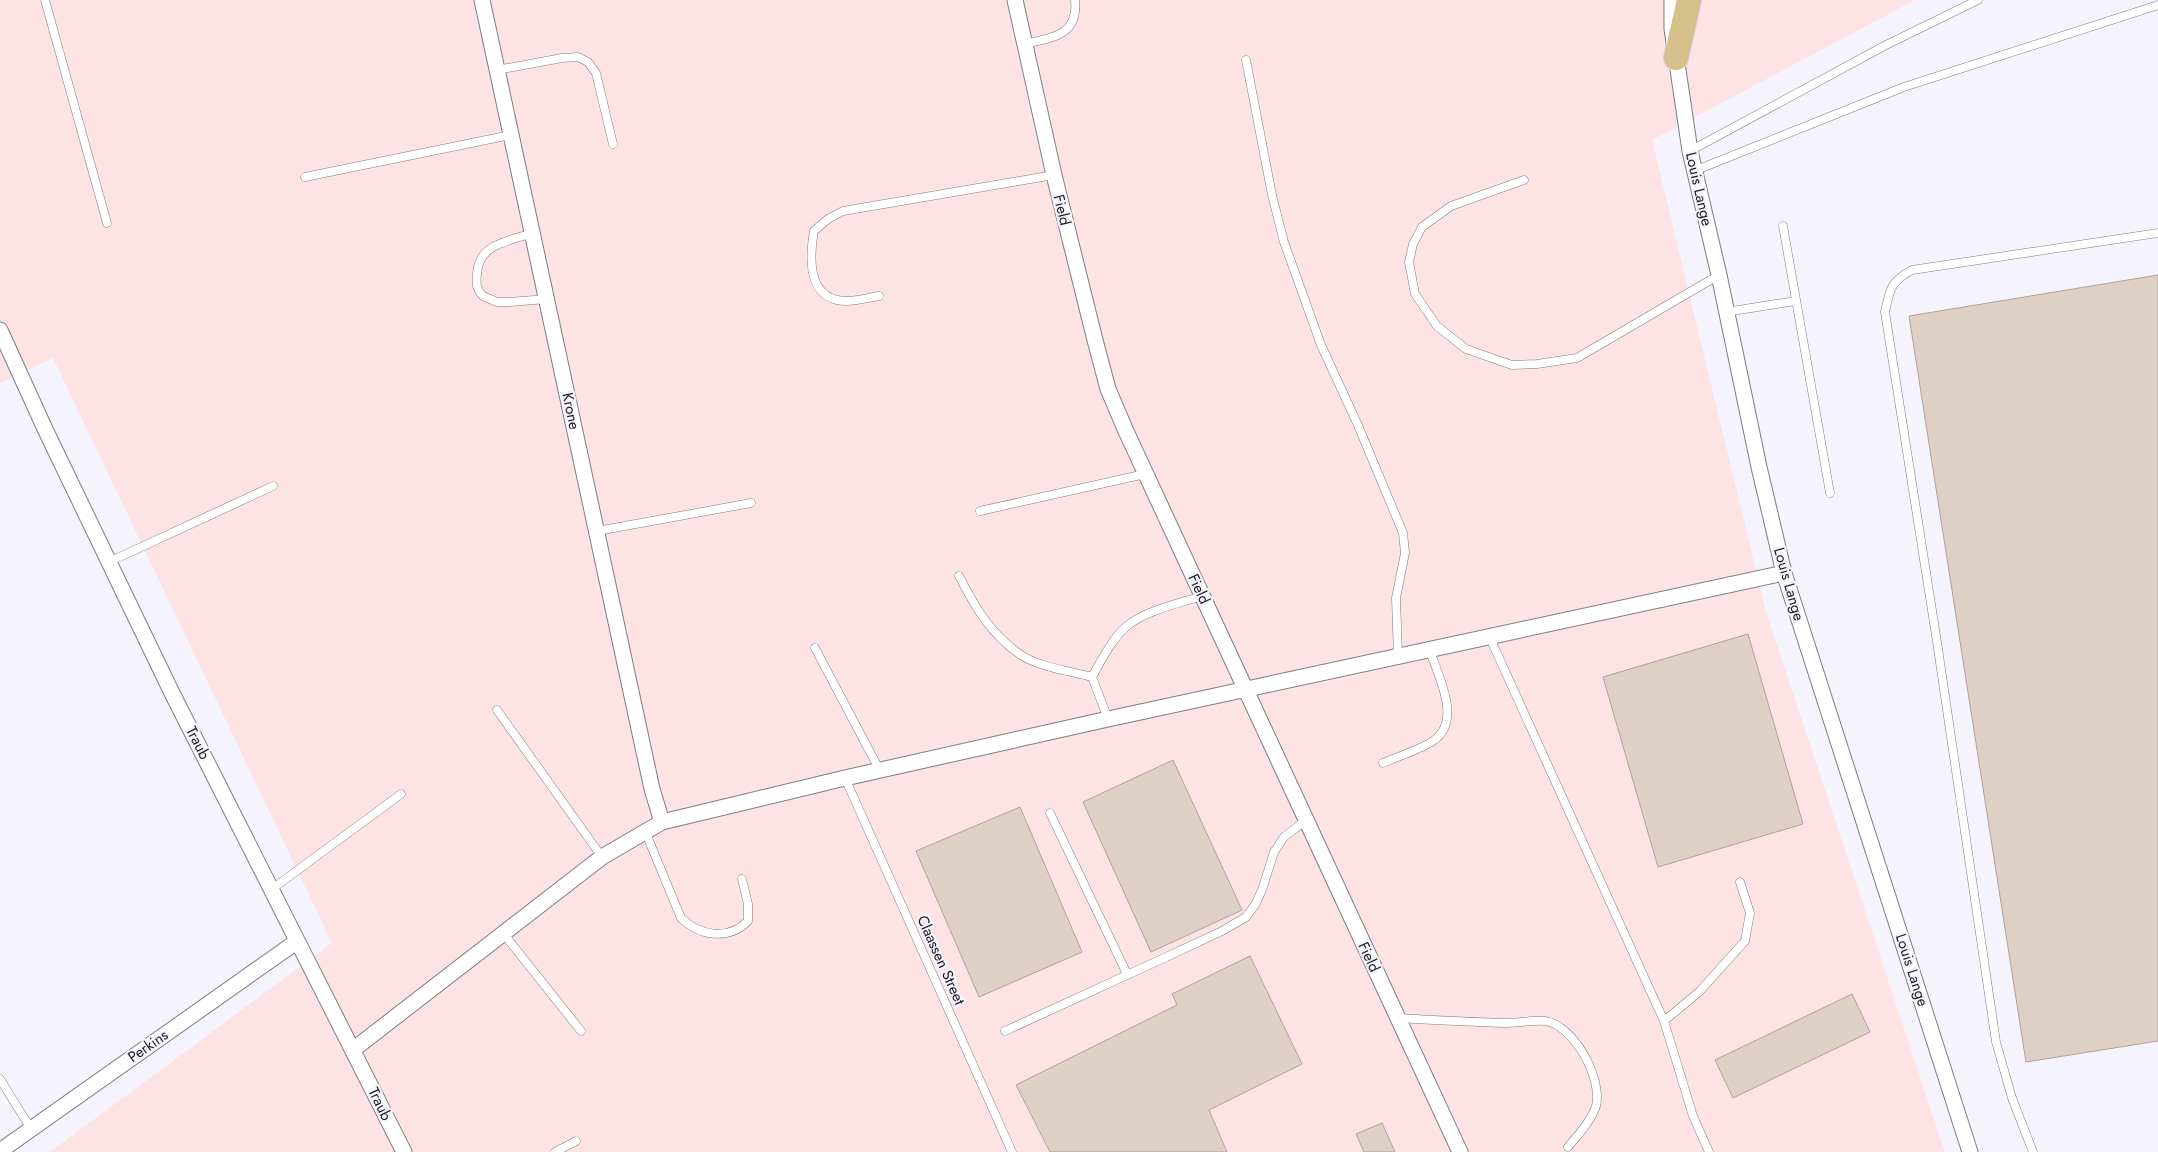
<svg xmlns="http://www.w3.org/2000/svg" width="2158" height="1152" viewBox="0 0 2158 1152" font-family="Jost,sans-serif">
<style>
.industrial{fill:#fee3e4}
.building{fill:#dfd0c5;stroke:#b0a297}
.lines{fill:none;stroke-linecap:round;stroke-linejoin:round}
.lane-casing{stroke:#7e7b8a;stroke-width:9}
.street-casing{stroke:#7e7b8a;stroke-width:17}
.primary-casing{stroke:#d2d1d3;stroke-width:26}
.lane{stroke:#fff;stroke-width:8}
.street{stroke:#fff;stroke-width:15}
.primary{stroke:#d5c08b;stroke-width:24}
.labels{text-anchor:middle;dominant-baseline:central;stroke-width:4.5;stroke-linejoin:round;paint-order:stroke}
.street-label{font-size:15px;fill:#1c1b21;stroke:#f5f3fd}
</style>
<rect width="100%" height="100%" fill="#f5f3fd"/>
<path class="industrial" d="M0 0H1915L1652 140 1766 612 1945 1152H50L332 943 53 358 0 383Z"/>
<path class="building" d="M2158 275V1041L2026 1062 1909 316Z
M1748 634 1803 824 1658 867 1603 677Z
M1173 760 1242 910 1151 952 1083 802Z
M1020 807 1082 952 979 997 916 851Z
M1250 956 1302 1064 1209 1110 1227 1152H1050L1016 1085 1177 1005 1172 994Z
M1852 994 1870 1032 1733 1098 1715 1060Z
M1382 1123 1395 1152H1364L1356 1134Z"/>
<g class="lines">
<g class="lane-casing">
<path id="lane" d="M45 0 107 223
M1024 44C1051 38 1079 36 1075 0
M1246 60 1272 195 1284 242 1321 345 1357 423 1403 533 1405 553 1396 598 1398 657
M497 70 562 58 578 57 588 62 596 73 613 144
M1690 151 1886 45 1978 0
M1694 171 1904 87 2158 5
M305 177 511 135
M1524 180 1451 206 1422 227 1413 244 1409 262 1415 294 1437 326 1466 349 1512 365 1537 364 1577 358 1719 275
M1783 226 1830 493
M533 233C509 241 478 244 477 274 476 283 476 289 483 296L497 302H509L547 299
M879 296C866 298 850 303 837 300 807 293 810 254 814 231L828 219 843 211 1054 175
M1726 312 1795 301
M980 511 1145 474
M597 531 751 503
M109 562 273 486
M959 576C975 607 991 635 1021 655 1039 667 1070 671 1092 677
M1490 638 1664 1021 1693 1116 1709 1152
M815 648 880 771
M497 710 602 857
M1108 719 1092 677C1101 661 1113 637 1127 626 1144 611 1180 603 1202 596
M1383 763C1399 756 1419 750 1433 741 1463 721 1438 676 1430 651
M845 778 1012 1152
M1050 813 1127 974
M645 831 681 918C701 937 729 940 748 921V904L742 879
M272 889 401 794
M503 933 581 1031
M1397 1018C1433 1020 1468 1022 1504 1023 1517 1023 1532 1020 1545 1021 1574 1025 1603 1079 1596 1106 1591 1121 1578 1135 1568 1147
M1664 1021 1699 992 1745 941 1750 913 1740 882
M1005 1031 1162 959 1222 931 1246 917 1255 905 1262 890 1274 852 1284 837 1306 820
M0 1079 31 1129
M555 1152 576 1141
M2033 1152 2012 1098 1996 1042 1937 642 1885 312C1890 289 1890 282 1912 270L2158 233"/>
</g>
<g class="street-casing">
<path id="street" d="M482 0 652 789 662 822
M1015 0 1054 175 1095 340 1108 389 1125 429 1460 1152
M1672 0V29L1690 151 1719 275 1759 467 1784 573 1970 1152
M0 330 45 429 171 691 404 1152
M354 1049 602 857 662 822 845 778 1108 719 1784 573
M0 1151 296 942"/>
</g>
<g class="primary-casing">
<path id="primary" d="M1676 58 1689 0"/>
</g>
<use href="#lane" class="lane"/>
<use href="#street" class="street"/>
<use href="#primary" class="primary"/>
</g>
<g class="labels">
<g class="street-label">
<text transform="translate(1699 189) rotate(77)">Louis Lange</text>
<text transform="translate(1062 210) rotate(76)">Field</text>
<text transform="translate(571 411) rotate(78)">Krone</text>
<text transform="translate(1789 584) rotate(74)">Louis Lange</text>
<text transform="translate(1199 589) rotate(65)">Field</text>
<text transform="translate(198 743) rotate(63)">Traub</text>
<text transform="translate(1369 957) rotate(65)">Field</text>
<text transform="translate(941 960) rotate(66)">Claassen Street</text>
<text transform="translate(1912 970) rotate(72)">Louis Lange</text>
<text transform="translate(148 1046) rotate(-35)">Perkins</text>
<text transform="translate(380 1104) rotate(64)">Traub</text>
</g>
</g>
</svg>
